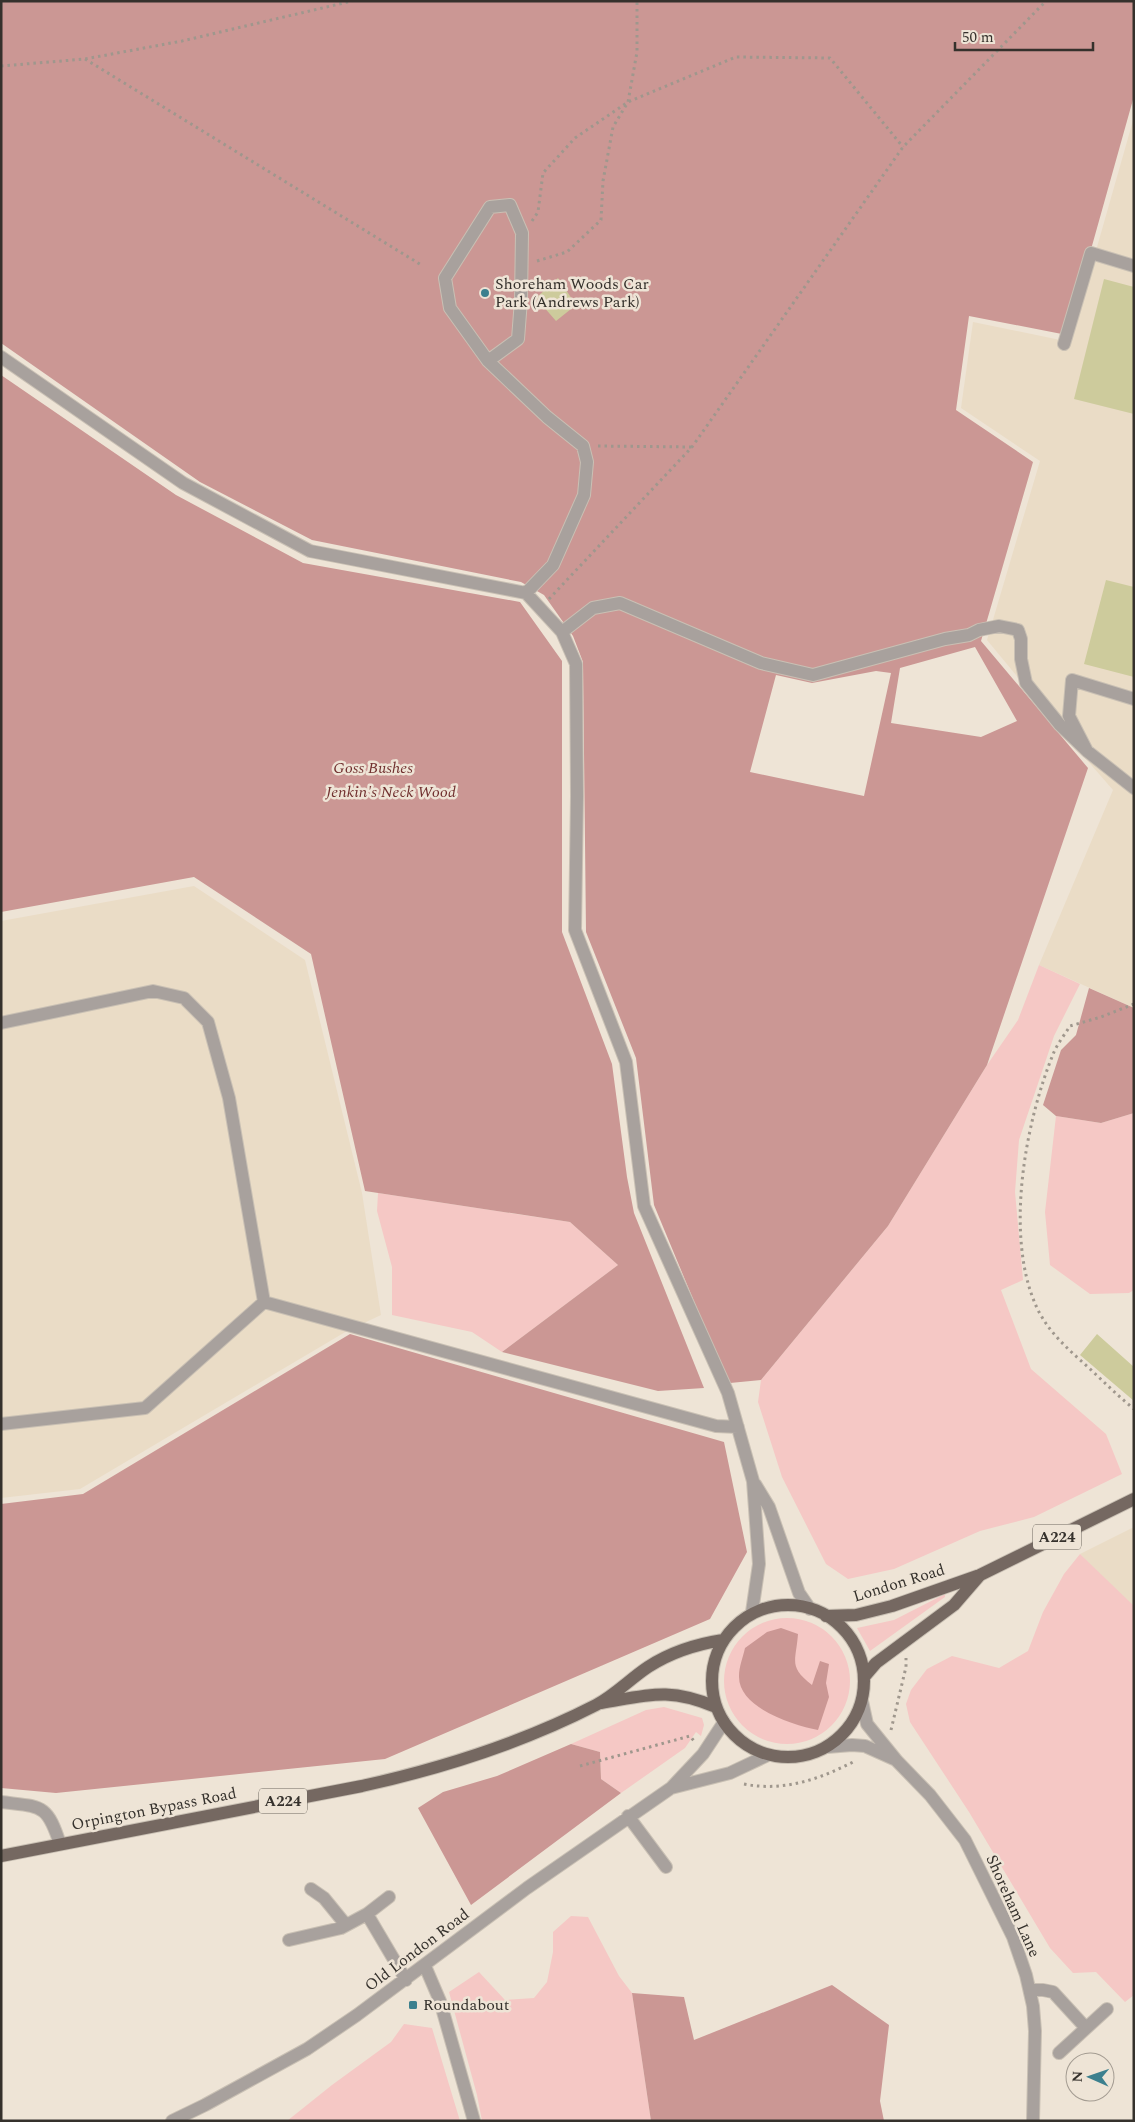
<svg xmlns="http://www.w3.org/2000/svg" width="1135" height="2122" viewBox="0 0 1135 2122" font-family="Spectral,serif">
<style>
.built{fill:#eadcc6}
.green{fill:#f5c8c5}
.forest{fill:#cb9794;fill-rule:evenodd}
.building{fill:#cdcb9c}
.lines{fill:none;stroke-linecap:round;stroke-linejoin:round}
.minor-casing{stroke:#c9c0b4;stroke-width:14}
.major-casing{stroke:#c9c0b4;stroke-width:14}
.path{stroke:#9f978d;stroke-width:3;stroke-dasharray:2.5 4;stroke-linecap:butt}
.minor{stroke:#a8a19d;stroke-width:12}
.major{stroke:#756861;stroke-width:12}
.poi-dot{fill:#3c808e;stroke:#eee4d6;stroke-width:2}
.labels{text-anchor:middle;dominant-baseline:central;stroke-width:5;stroke-linejoin:round;paint-order:stroke}
.shield{fill:#eee4d6;stroke:#6c675f;stroke-width:1}
.shield-label{font-size:15px;font-weight:bold;fill:#35312c}
.poi-label{font-size:16px;fill:#35312c;stroke:#eee4d6;text-anchor:start}
.park-label{font-size:16px;font-style:italic;fill:#71302f;stroke:#eee4d6}
.street-label{font-size:16px;fill:#35312c;stroke:#eee4d6}
</style>
<rect width="100%" height="100%" fill="#eee4d6"/>
<path class="built" d="M1134 117V1008L1039 965 1113 790 1072 743 987 640 1040 461 961 408 973 322 1070 342Z
M194 886 305 960 362 1193 381 1315 347 1331 80 1489 1 1498V921Z
M1134 1527V1610L1080 1554Z"/>
<path class="green" d="M1039 965 1080 984 1054 1036 1019 1140 1015 1192 1023 1280 1001 1290 1031 1369 1106 1434 1122 1474 1034 1517 980 1531 894 1569 848 1579 826 1564 782 1477 758 1402 761 1380 888 1226 987 1065 1018 1020Z
M1134 1113V1290L1129 1293 1090 1294 1050 1265 1045 1212 1056 1116 1101 1123Z
M378 1193 570 1222 618 1265 502 1352 472 1332 392 1315V1267L377 1211Z
M1080 1554 1134 1606V1995L1125 2002 1096 1972 1073 1973 1050 1948 969 1812 910 1722 906 1704 911 1690 927 1669 952 1656 999 1668 1028 1651 1043 1612 1064 1574Z
M945 1594V1597L870 1651 857 1628 894 1620Z
M724 1681a63 63 0 1 1 126 0a63 63 0 1 1-126 0Z
M664 1707 702 1718 704 1725 701 1736 696 1732 685 1748 621 1793 601 1779 600 1752 571 1744 646 1710Z
M571 1916 588 1917 619 1976 632 1993 651 2121H482L477 2095 449 1992 479 1972 505 2000 534 1998 547 1982 553 1952V1932Z
M404 2024 432 2028 460 2121H287L332 2085 391 2042Z"/>
<path class="forest" d="M1 1H1134V96L1067 335 969 316 956 410 1033 462 981 641 1088 768 987 1065 888 1226 761 1380 730 1383 698 1311 654 1205 636 1058 586 932 583 662 573 636 544 595 521 582 312 540 200 482 1 343ZM975 647 1017 721 981 737 891 723 900 668ZM876 671 891 673 864 796 750 772 776 675 812 683Z
M1 375 176 495 303 563 520 602 562 661V932L612 1064 627 1177 634 1213 704 1388 658 1391 502 1352 618 1265 570 1222 365 1191 311 954 194 877 1 912Z
M1089 988 1134 1008V1113L1101 1123 1056 1116 1043 1105 1061 1050 1076 1035Z
M350 1334 724 1442 747 1552 710 1619 385 1759 56 1793 1 1788V1504L83 1494Z
M781 1628 798 1634C796 1662 788 1666 812 1685L820 1661 829 1664 826 1683 829 1697 818 1730C793 1725 738 1708 739 1676 739 1667 743 1657 745 1648L767 1632Z
M571 1744 600 1752 601 1779 621 1793 471 1905 418 1808 443 1792 497 1776Z
M832 1985 889 2025 880 2101 884 2121H651L632 1993 684 1997 694 2040Z"/>
<path class="building" d="M558 278 576 305 556 321 536 298Z
M1104 279 1134 287V414L1074 399Z
M1106 580 1134 587V677L1084 664Z
M1097 1334 1134 1367V1401L1080 1355Z"/>
<g class="lines">
<g class="minor-casing">
<path id="minor" d="M1064 344 1091 253 1134 266
M1 357 183 483 310 551 526 593 562 632 576 664 577 796 575 930 626 1062 644 1206 728 1393 753 1481 759 1564 752 1612
M488 361 518 339 521 300 522 233 510 205 490 207 445 278 450 308 488 361 547 417 583 446 587 462 584 495 553 565 526 593
M562 632 593 608 620 603 761 663 813 675 945 639 969 635 979 630 999 626 1018 630 1021 639V659L1026 683 1060 725 1087 751
M1134 699 1072 680 1069 716 1087 751 1134 788
M1 1023 153 991 184 998 208 1022 229 1098 264 1302
M264 1302 716 1426 738 1427
M1 1424 145 1408 264 1302
M755 1484 769 1507 799 1593 810 1609
M862 1701 867 1724 897 1761 930 1795 965 1840 1013 1937 1026 1975 1033 2006 1035 2031 1033 2121
M827 1747 852 1745 865 1746 894 1759
M671 1788 730 1773 768 1755
M1 1802C41 1807 47 1803 60 1844
M628 1816 666 1867
M311 1889 324 1898 346 1925
M367 1914 406 1980
M289 1940 341 1928 367 1914 389 1897
M425 1966 440 2001 474 2121
M1030 1990H1043L1053 1992 1086 2028
M1059 2053 1107 2009
M172 2121 205 2105 307 2049 357 2015 527 1888 671 1788 703 1754 724 1722"/>
</g>
<g class="major-casing">
<path id="major" d="M712 1681a76 76 0 1 1 152 0a76 76 0 1 1-152 0Z
M826 1616 856 1615 892 1606 980 1575 1134 1499
M864 1677 876 1663 954 1605 980 1575
M601 1703C649 1695 669 1687 716 1707
M1 1856 362 1786C443 1768 522 1743 596 1705 615 1695 630 1679 648 1667 671 1652 697 1644 723 1640"/>
</g>
<path class="path" d="M85 59 423 266
M1 66 85 59 182 41 352 1
M532 221 538 212 543 173 575 138 628 102 736 57 830 58 903 147
M537 261 567 252 601 220 603 181 613 127 628 102 637 52V1
M598 446 692 447
M549 599 692 447 903 147 1046 1
M1134 1004 1101 1017 1070 1026C1065 1034 1058 1043 1054 1052 1025 1122 1004 1237 1037 1308 1049 1333 1069 1350 1089 1368 1104 1382 1118 1396 1134 1409
M891 1730 906 1667V1658
M580 1766 690 1736 694 1741
M744 1784C784 1792 820 1779 855 1761"/>
<use href="#minor" class="minor"/>
<use href="#major" class="major"/>
</g>
<g class="poi-dot">
<circle cx="485" cy="293" r="5"/>
<rect x="408" y="2000" width="10" height="10" rx="2.5"/>
</g>
<g class="labels">
<g class="shield">
<rect x="1033" y="1524.5" width="48" height="25" rx="4"/>
<rect x="259" y="1788.5" width="48" height="25" rx="4"/>
</g>
<g class="shield-label">
<text x="1057" y="1537">A224</text>
<text x="283" y="1801">A224</text>
</g>
<g class="poi-label">
<text x="495" y="284">Shoreham Woods Car<tspan x="495" dy="18">Park (Andrews Park)</tspan></text>
<text x="423" y="2005">Roundabout</text>
</g>
<g class="park-label">
<text x="373" y="768">Goss Bushes</text>
<text x="391" y="792">Jenkin's Neck Wood</text>
</g>
<g class="street-label">
<text transform="translate(899 1583) rotate(-17)">London Road</text>
<text transform="translate(154 1809) rotate(-11)">Orpington Bypass Road</text>
<text transform="translate(1013 1906) rotate(66)">Shoreham Lane</text>
<text transform="translate(417 1950) rotate(-37)">Old London Road</text>
</g>
</g>
<rect width="1135" height="2122" fill="none" stroke="#35312c" stroke-width="5"/>
<g transform="translate(1090 2077) rotate(272)"><circle r="24" fill="#eee4d6" stroke="#a49c92"/>
<path d="M0-4L9 19L0 12L-9 19Z" fill="#3c808e"/>
<text y="-8" font-size="14" font-weight="bold" text-anchor="middle" fill="#35312c">N</text>
</g>
<path d="M955 42v8h138v-8" fill="none" stroke="#35312c" stroke-width="2.5"/>
<text x="962" y="42" font-size="15" fill="#35312c" stroke="#eee4d6" stroke-width="4" paint-order="stroke">50 m</text>
</svg>
